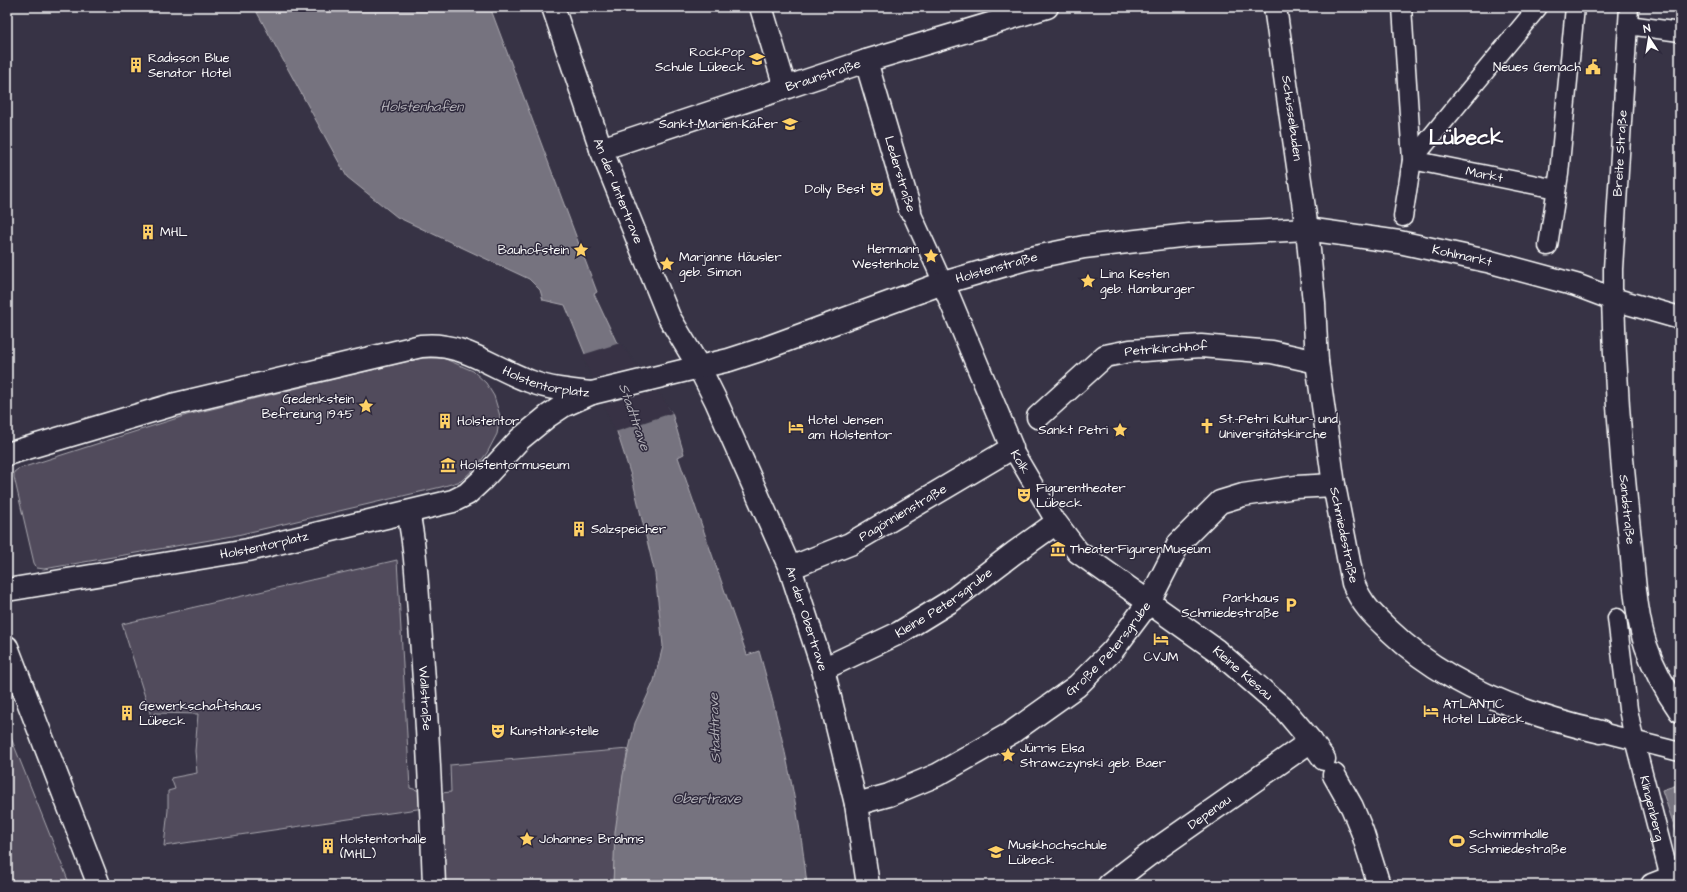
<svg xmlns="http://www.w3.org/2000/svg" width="1687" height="892" viewBox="0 0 1687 892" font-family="'Architects Daughter',sans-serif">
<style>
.green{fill:#514c5c;stroke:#a8a6ae}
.water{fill:#76737f;stroke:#adabb2}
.pier{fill:#373345}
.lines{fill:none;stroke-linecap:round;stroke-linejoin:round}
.pedestrian-casing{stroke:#fff;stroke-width:21}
.minor-casing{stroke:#fff;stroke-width:25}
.tertiary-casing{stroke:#fff;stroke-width:25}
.secondary-casing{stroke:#fff;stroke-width:25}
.pedestrian{stroke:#2f2a3d;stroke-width:18}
.minor{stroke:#2f2a3d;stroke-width:22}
.tertiary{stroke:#2f2a3d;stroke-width:22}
.secondary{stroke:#2f2a3d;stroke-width:22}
.labels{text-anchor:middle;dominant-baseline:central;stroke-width:3;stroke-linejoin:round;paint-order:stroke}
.poi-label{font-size:13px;fill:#fff;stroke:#2f2a3d;text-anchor:start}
.street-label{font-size:13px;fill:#fff;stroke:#2f2a3d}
.water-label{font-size:14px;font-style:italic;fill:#b4b2b9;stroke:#2f2a3d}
.town-label{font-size:21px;font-weight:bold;fill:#fff;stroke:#2f2a3d}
</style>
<rect width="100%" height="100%" fill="#373345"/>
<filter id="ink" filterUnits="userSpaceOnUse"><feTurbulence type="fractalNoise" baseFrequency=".025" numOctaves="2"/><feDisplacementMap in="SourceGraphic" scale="8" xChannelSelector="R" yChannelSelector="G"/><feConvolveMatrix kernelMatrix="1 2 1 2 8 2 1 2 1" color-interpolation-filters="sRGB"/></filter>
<g filter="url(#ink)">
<path class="green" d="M421 358H443L473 371 486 383 494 396 500 416 497 434 487 453 476 467 461 481 441 487 233 536 44 569 37 568 34 563 14 477V472L18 469 187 415Z
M397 560 410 788 431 794 451 792 450 765 628 749C619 794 615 839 613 885H434L431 807 164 846 168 810V791L175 789 171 778 197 773 195 751 198 714 154 713V715L151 716 122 624Z
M7 728 70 885H7Z"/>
<path class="water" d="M254 7H490L597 292 594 294 616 341 672 413 684 454 678 457 747 655 759 651C781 728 799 806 807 885H613L615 832 623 775 635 723 654 681 663 646 655 574 633 482 617 432 565 305 543 300 540 290 529 279 397 217 347 177Z
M1680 784V843L1662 790Z"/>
<path class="pier" d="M620 343 663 399 672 413 615 432 582 355Z"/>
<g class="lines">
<g class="pedestrian-casing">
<g id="pedestrian">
<path d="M1402 7 1412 160 1403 217"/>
<path id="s1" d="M1538 7 1412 160 1556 189"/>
<path d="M1628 25 1680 32"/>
<path d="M910 210 943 283"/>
<path d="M1548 246 1559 174 1575 7"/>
<path id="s2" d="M1613 299V269L1629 7"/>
<path id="s3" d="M1012 448 1056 523"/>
<path id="s4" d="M1617 618 1628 709 1634 739 1670 878"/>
<path d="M1601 732 1680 752"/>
</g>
</g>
<g class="minor-casing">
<g id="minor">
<path d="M761 7 785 87"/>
<path d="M866 61 910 210"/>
<path id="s5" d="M601 149 866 61 1047 7"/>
<path id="s6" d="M1613 299C1615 379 1621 459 1630 538 1634 573 1635 613 1646 646 1654 670 1666 691 1680 711"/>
<path id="s7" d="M699 367 716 401 790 568 823 669 856 804 868 885"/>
<path id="s8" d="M1038 417 1105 356 1130 351 1201 346 1272 352 1317 362"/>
<path id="s9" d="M408 512C416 549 417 588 420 626 427 712 431 799 434 885"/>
<path id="s10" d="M790 568 850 544 1012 448 943 283"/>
<path id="s11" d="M823 669 899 633 951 601 1014 553 1056 523 1078 552 1216 650 1284 709 1311 741 1324 759"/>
<path id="s12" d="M1601 732C1525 715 1447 686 1390 631 1373 615 1362 605 1353 583L1334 485 1317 362 1314 303 1307 229 1399 242 1487 261 1576 285 1613 299 1680 318"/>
<path d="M1334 775 1352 807 1362 831 1379 885"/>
<path id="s13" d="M856 804 889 795 937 775 1011 733 1077 686 1113 650 1149 602 1179 543 1220 502 1243 495 1296 487 1334 485"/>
<path id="s14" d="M1109 885 1147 856 1311 741"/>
<path d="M1652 885 1670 878 1672 885"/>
</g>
</g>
<g class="tertiary-casing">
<g id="tertiary">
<path id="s15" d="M699 367 729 360 760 350 943 283 1026 259 1084 247 1189 235 1307 229 1275 7"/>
</g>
</g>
<g class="secondary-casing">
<g id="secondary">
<path id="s16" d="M7 454 172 405 421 346C461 341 493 368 529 381 549 389 571 391 592 393"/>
<path id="s17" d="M7 590 248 550 453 501 467 494 482 480 520 439 548 416 563 406 592 393 699 367 669 317 601 149 553 7"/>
<path d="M7 647 99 885"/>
</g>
</g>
<use href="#pedestrian" class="pedestrian"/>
<use href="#minor" class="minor"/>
<use href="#tertiary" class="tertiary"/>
<use href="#secondary" class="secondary"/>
</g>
</g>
<defs>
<g id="school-bare" transform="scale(1.2)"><path d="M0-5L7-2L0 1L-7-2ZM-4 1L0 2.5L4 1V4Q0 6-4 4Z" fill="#ffd166" stroke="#2f2a3d" stroke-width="2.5" paint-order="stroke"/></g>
<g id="building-bare" transform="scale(1.2)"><path d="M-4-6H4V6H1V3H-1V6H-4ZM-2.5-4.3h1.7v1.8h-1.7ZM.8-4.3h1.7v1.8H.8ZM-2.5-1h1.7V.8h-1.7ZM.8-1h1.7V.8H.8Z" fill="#ffd166" stroke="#2f2a3d" stroke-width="2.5" paint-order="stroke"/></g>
<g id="civic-bare" transform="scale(1.2)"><path d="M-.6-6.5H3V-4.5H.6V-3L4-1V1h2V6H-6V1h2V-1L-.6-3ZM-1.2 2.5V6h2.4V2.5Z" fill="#ffd166" stroke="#2f2a3d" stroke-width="2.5" paint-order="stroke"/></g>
<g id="theatre-bare" transform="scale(1.2)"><path d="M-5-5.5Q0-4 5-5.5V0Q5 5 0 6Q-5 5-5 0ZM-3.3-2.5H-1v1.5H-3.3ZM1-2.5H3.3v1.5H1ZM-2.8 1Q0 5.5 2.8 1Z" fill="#ffd166" stroke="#2f2a3d" stroke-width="2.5" paint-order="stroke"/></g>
<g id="sight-bare" transform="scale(1.2)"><path d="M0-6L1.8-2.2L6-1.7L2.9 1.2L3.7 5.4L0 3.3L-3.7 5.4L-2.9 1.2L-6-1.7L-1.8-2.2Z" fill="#ffd166" stroke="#2f2a3d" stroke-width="2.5" paint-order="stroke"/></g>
<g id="church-bare" transform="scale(1.2)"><path d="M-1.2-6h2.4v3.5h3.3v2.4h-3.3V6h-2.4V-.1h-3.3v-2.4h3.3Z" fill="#ffd166" stroke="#2f2a3d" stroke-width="2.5" paint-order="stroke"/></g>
<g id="hotel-bare" transform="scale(1.2)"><path d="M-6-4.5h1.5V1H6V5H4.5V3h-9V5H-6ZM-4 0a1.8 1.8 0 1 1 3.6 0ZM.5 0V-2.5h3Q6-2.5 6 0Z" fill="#ffd166" stroke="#2f2a3d" stroke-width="2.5" paint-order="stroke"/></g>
<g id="museum-bare" transform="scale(1.2)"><path d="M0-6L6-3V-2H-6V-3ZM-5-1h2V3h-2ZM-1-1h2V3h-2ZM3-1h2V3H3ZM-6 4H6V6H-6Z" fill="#ffd166" stroke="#2f2a3d" stroke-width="2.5" paint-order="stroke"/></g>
<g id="parking-bare" transform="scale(1.2)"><path d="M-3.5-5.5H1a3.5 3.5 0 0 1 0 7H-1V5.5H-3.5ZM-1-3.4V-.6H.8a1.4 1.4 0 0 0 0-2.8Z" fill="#ffd166" stroke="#2f2a3d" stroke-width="2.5" paint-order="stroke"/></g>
<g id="stadium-bare" transform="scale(1.2)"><path d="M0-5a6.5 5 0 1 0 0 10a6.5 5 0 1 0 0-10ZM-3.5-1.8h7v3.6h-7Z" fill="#ffd166" stroke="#2f2a3d" stroke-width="2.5" paint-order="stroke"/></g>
<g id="university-bare" transform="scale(1.2)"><path d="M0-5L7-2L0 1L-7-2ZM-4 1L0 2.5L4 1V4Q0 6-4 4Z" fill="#ffd166" stroke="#2f2a3d" stroke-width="2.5" paint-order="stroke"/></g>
</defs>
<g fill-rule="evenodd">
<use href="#school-bare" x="757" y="59"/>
<use href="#building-bare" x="136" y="65"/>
<use href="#civic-bare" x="1593" y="67"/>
<use href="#school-bare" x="790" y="124"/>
<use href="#theatre-bare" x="877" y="189"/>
<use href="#building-bare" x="148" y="232"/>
<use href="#sight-bare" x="581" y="250"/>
<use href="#sight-bare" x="931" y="256"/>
<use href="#sight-bare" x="667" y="264"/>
<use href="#sight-bare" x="1088" y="281"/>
<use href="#sight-bare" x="366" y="406"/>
<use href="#building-bare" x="445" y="421"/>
<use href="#church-bare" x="1207" y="426"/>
<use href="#hotel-bare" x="796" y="427"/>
<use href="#sight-bare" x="1120" y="430"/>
<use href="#museum-bare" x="448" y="465"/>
<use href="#theatre-bare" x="1024" y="495"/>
<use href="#building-bare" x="579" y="529"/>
<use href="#museum-bare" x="1058" y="549"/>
<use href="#parking-bare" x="1291" y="605"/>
<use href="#hotel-bare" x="1161" y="639"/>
<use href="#hotel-bare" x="1431" y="711"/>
<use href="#building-bare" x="127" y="713"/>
<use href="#theatre-bare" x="498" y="731"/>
<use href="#sight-bare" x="1008" y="755"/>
<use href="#sight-bare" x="527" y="839"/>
<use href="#stadium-bare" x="1457" y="841"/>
<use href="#building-bare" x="328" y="846"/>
<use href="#university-bare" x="996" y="852"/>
</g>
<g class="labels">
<g class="poi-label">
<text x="745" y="52" text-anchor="end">RockPop<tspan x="745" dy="15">Schule Lübeck</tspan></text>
<text x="148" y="58">Radisson Blue<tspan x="148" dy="15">Senator Hotel</tspan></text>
<text x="1581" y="67" text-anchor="end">Neues Gemach</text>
<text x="778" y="124" text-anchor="end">Sankt-Marien-Käfer</text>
<text x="865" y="189" text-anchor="end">Dolly Best</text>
<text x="160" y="232">MHL</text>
<text x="919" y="249" text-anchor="end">Hermann<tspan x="919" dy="15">Westenholz</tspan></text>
<text x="569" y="250" text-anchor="end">Bauhofstein</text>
<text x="679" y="257">Marjanne Häusler<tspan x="679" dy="15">geb. Simon</tspan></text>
<text x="1100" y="274">Lina Kesten<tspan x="1100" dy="15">geb. Hamburger</tspan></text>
<text x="354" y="399" text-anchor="end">Gedenkstein<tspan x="354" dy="15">Befreiung 1945</tspan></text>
<text x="1219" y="419">St.-Petri Kultur- und<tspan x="1219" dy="15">Universitätskirche</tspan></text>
<text x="808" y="420">Hotel Jensen<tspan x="808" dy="15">am Holstentor</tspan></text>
<text x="457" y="421">Holstentor</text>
<text x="1108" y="430" text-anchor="end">Sankt Petri</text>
<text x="460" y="465">Holstentormuseum</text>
<text x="1036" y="488">Figurentheater<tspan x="1036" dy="15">Lübeck</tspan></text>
<text x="591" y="529">Salzspeicher</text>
<text x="1070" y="549">TheaterFigurenMuseum</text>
<text x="1279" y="598" text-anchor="end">Parkhaus<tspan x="1279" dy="15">Schmiedestraße</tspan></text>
<text x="1161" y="657" text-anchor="middle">CVJM</text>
<text x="1443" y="704">ATLANTIC<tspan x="1443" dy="15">Hotel Lübeck</tspan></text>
<text x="139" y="706">Gewerkschaftshaus<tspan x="139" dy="15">Lübeck</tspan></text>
<text x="510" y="731">Kunsttankstelle</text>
<text x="1020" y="748">Jürris Elsa<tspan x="1020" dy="15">Strawczynski geb. Baer</tspan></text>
<text x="1469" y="834">Schwimmhalle<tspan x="1469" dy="15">Schmiedestraße</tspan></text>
<text x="340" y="839">Holstentorhalle<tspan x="340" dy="15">(MHL)</tspan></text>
<text x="539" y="839">Johannes Brahms</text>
<text x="1008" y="845">Musikhochschule<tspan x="1008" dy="15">Lübeck</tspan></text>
</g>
<g class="street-label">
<text stroke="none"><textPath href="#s5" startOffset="234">Braunstraße</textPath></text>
<text transform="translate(1292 118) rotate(82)">Schüsselbuden</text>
<text stroke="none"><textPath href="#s2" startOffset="146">Breite Straße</textPath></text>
<text transform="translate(900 174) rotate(73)">Lederstraße</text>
<text stroke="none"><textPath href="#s1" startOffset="272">Markt</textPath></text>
<text transform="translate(618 191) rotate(68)">An der Untertrave</text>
<text stroke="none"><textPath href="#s12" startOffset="813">Kohlmarkt</textPath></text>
<text stroke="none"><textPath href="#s15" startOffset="314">Holstenstraße</textPath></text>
<text stroke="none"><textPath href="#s8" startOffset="152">Petrikirchhof</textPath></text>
<text stroke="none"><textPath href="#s16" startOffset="560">Holstentorplatz</textPath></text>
<text stroke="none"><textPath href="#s3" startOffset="16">Kolk</textPath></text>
<text stroke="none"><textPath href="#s6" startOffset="211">Sandstraße</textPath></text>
<text stroke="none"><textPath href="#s10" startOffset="126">Pagönnienstraße</textPath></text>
<text transform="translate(1344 535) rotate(78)">Schmiedestraße</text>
<text stroke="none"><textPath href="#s17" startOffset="261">Holstentorplatz</textPath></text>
<text stroke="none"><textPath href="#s11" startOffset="138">Kleine Petersgrube</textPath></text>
<text stroke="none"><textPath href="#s7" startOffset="274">An der Obertrave</textPath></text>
<text stroke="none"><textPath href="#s13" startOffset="301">Große Petersgrube</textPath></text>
<text stroke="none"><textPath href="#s11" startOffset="517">Kleine Kiesau</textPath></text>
<text stroke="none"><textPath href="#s9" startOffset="187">Wallstraße</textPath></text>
<text stroke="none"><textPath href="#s4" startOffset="194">Klingenberg</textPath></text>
<text stroke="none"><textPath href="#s14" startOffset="124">Depenau</textPath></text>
</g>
<g class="water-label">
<text x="422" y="107">Holstenhafen</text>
<text transform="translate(634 417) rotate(71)">Stadttrave</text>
<text transform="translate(715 728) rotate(-92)">Stadttrave</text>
<text x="707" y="799">Obertrave</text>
</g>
<g class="town-label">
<text x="1466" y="137">Lübeck</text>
</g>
</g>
<rect width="1687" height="892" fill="none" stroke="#2f2a3d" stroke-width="24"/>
<rect x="12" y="12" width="1663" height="868" fill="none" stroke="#fff" stroke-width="1.5" filter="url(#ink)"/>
<g transform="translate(1649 38) rotate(348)" stroke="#2f2a3d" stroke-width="3" paint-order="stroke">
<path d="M0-3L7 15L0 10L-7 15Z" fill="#ffffff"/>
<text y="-6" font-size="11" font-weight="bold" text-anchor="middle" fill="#ffffff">N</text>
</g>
</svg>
